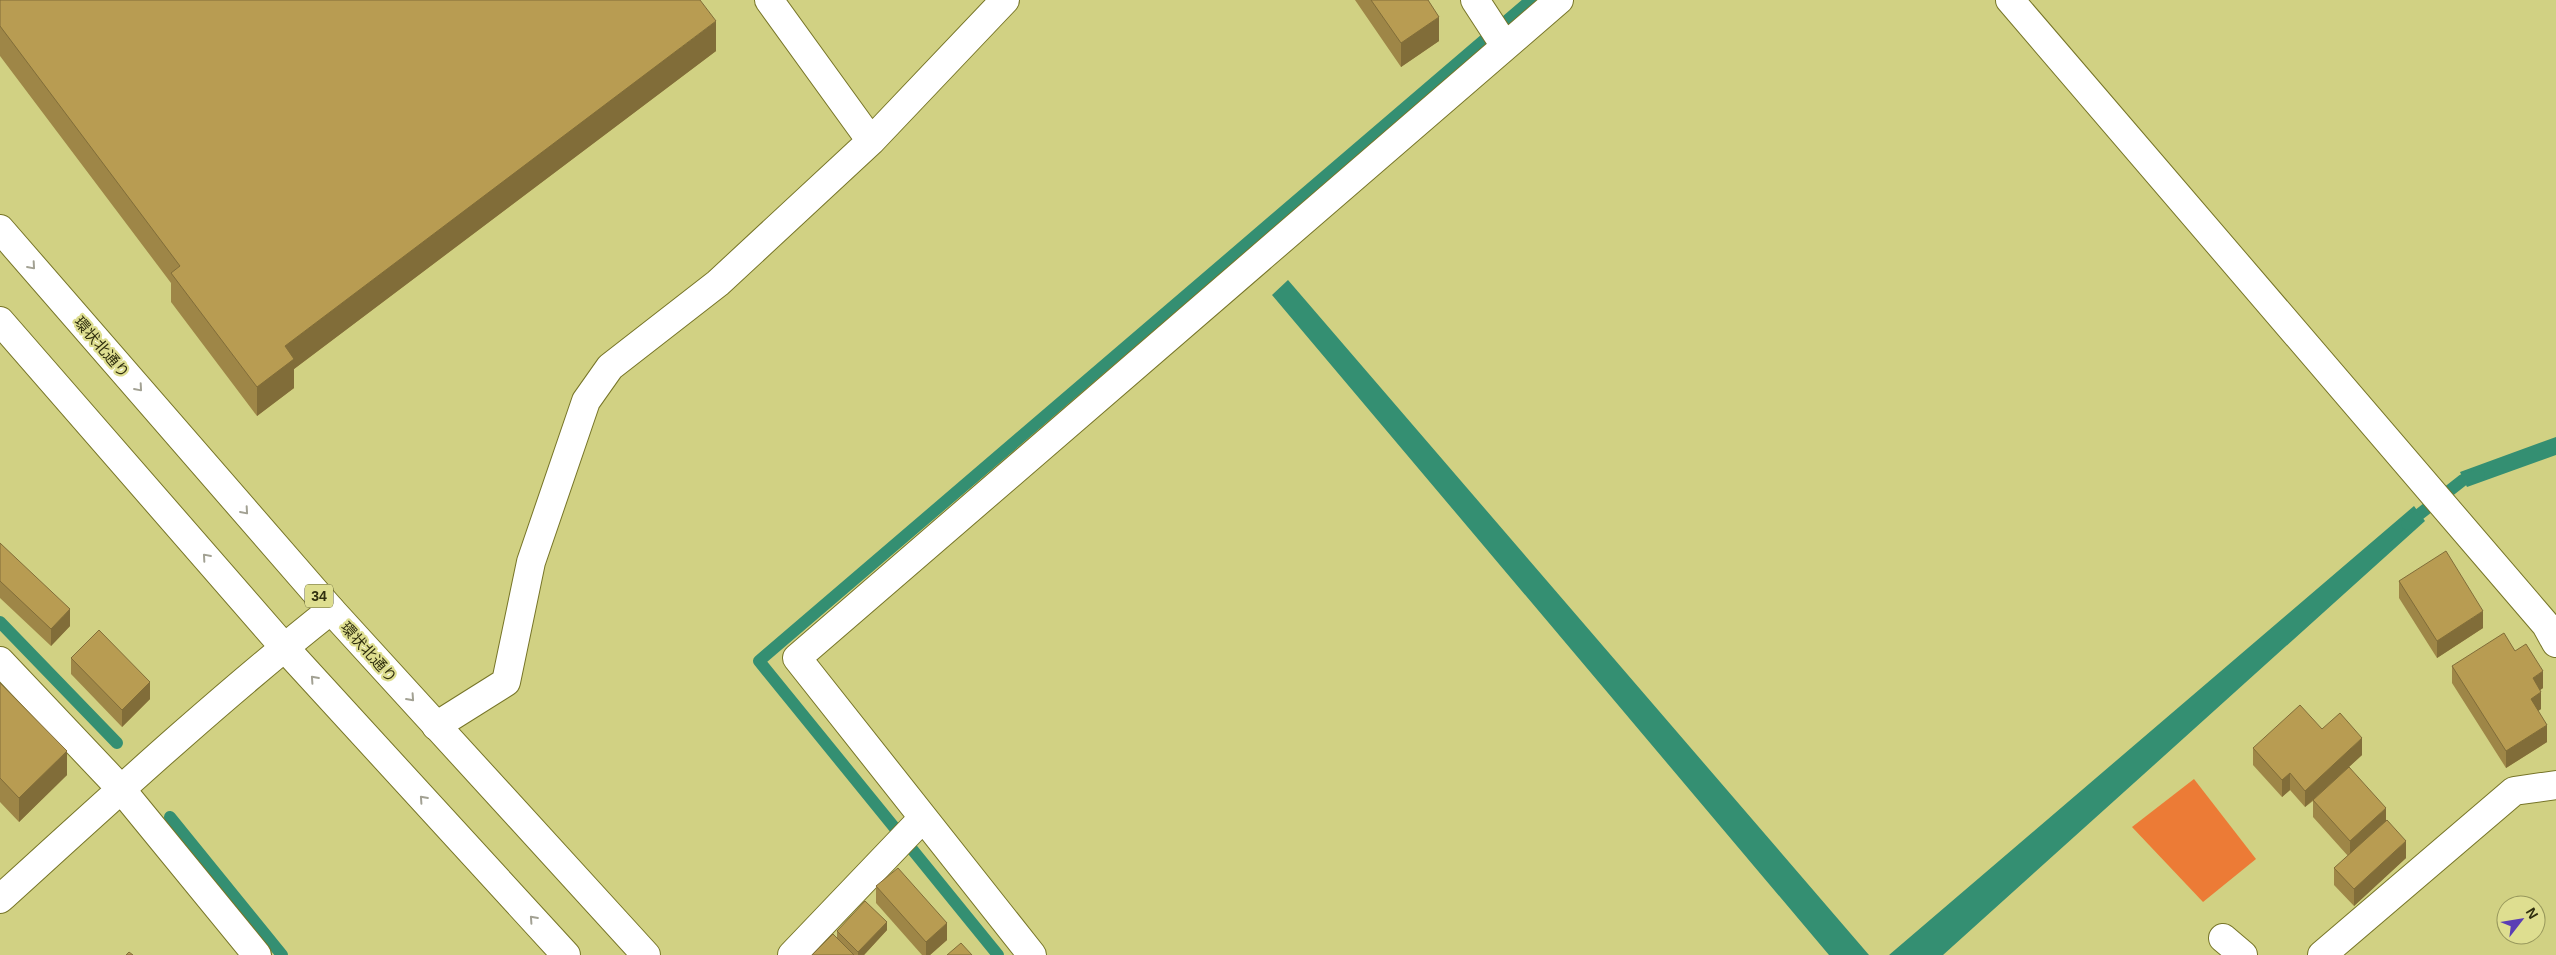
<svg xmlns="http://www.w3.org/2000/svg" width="2556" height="955" viewBox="0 0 2556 955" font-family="Arial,'Noto Sans JP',sans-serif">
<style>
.green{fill:#ec7b36}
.water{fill:#348f72}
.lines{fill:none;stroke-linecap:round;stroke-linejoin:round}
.stream{stroke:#348f72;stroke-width:12}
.minor-casing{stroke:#777528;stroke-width:30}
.highway-casing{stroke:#777528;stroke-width:30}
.minor{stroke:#fff;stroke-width:28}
.highway{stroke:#fff;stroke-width:28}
.wall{fill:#9e8647}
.shaded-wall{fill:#816d39}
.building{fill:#b89c52;stroke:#816d39}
.oneway{stroke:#a2a193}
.labels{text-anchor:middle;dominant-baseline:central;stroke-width:4.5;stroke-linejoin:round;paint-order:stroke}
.shield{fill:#dede90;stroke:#646436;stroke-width:1}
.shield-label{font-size:14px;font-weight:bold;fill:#302f0f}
.street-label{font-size:15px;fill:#302f0f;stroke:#dede90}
</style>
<rect width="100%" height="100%" fill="#d1d183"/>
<path class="green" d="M2194 779 2256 859 2203 902 2132 827Z"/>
<path class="water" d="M1288 280 1869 955H1829L1272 295Z
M2556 437V455L2467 487 2460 472Z
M2414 506 2425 521 1943 955H1889Z"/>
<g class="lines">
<path class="stream" d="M2407 524 2463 480 2479 475
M0 622 117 743
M170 817 282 955
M998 955 759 661 1531 0"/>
<g class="minor-casing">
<path id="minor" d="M769 0 871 141
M1475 0 1505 46
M2010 0 2546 625 2556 643
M0 661 121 789 257 955
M436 726 506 682 531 562 586 401 610 367 718 283 871 141 1005 0
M0 899C108 801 216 701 331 610
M2223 938 2243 955
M792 955 922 819
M1032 955 797 658 1559 0
M2322 955 2514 791 2556 785"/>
</g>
<g class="highway-casing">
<path id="highway" d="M0 229 331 610 646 955
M0 321 284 647 566 955"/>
</g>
<use href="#minor" class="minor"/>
<use href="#highway" class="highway"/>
</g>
<path class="wall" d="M0 0 716 51 294 369V388L257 416 171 302V283L0 56Z
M1355 0H1428L1439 41 1401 67Z
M0 543 70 626 51 646 0 598Z
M2399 581 2483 628 2437 658 2399 598Z
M2515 651 2543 688 2540 690 2541 709 2538 711 2547 742 2506 768 2452 683V666Z
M71 658 150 699 122 727 71 674Z
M0 683 67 775 19 822 0 802Z
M2322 729 2362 755 2349 767 2386 821 2406 858 2354 906 2334 885V868L2348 856 2313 817V801L2305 807 2290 790 2282 797 2253 765V748Z
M876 886 947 940 930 955H922L876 903Z
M887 930 864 955H812L837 937V931Z"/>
<path class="shaded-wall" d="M1439 17V41L1401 67V43Z
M716 21V51L294 369V388L257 416V387L285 346Z
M70 609V626L51 646V629Z
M2483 611V628L2437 658V641Z
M2543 671V688L2533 695V678Z
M150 682V699L122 727V710Z
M2541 692V709L2531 716V699Z
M2547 725V742L2506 768V751Z
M2362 738V755L2305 807V791Z
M67 751V775L19 822V798Z
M2290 773V790L2282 797V780Z
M2386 808V825L2350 858V841Z
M2406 841V858L2354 906V889Z
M887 922V930L864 955H858V952Z
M947 923V940L930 955H926V942Z"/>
<path class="building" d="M0 0H700L716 21 285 346 294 359 257 387 171 273 180 266 0 26Z
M1371 0H1428L1439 17 1401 43Z
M0 543 70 609 51 629 0 581Z
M2446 551 2483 611 2437 641 2399 581Z
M99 630 150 682 122 710 71 658Z
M2504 633 2515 651 2526 644 2543 671 2533 678 2541 692 2531 699 2547 725 2506 751 2452 666Z
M0 683 67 751 19 798 0 778Z
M2300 705 2322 729 2340 713 2362 738 2305 791 2290 773 2282 780 2253 748Z
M2349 767 2386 808 2350 841 2313 800Z
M2387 820 2406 841 2354 889 2334 868Z
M898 868 947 923 926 942 876 886Z
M865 901 887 922 858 952 837 931Z
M833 934 854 955H812Z
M961 943 972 955H947Z
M129 952 133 955H126Z"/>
<defs><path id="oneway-chevron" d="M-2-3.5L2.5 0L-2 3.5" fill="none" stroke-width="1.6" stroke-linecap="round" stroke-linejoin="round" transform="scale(1.25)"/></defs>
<g class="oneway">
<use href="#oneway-chevron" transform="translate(32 266) rotate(49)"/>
<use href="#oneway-chevron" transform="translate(139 388) rotate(49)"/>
<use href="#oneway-chevron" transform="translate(245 511) rotate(49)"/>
<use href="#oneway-chevron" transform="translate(206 557) rotate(-131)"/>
<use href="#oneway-chevron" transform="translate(314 679) rotate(-132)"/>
<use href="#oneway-chevron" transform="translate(411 698) rotate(48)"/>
<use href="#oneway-chevron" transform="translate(423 799) rotate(-132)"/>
<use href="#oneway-chevron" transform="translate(533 919) rotate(-132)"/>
</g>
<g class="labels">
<rect class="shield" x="305" y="584.5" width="28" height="23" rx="4"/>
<g class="shield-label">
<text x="319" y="596">34</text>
</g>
<g class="street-label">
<text transform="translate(102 347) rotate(49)">環状北通り</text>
<text transform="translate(369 652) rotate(48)">環状北通り</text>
</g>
</g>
<g transform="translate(2521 920) rotate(59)"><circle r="24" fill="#dede90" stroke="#98985c"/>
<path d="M0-4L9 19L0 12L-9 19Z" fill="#5a3db5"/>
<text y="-8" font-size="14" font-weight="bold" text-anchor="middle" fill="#302f0f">N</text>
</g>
</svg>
